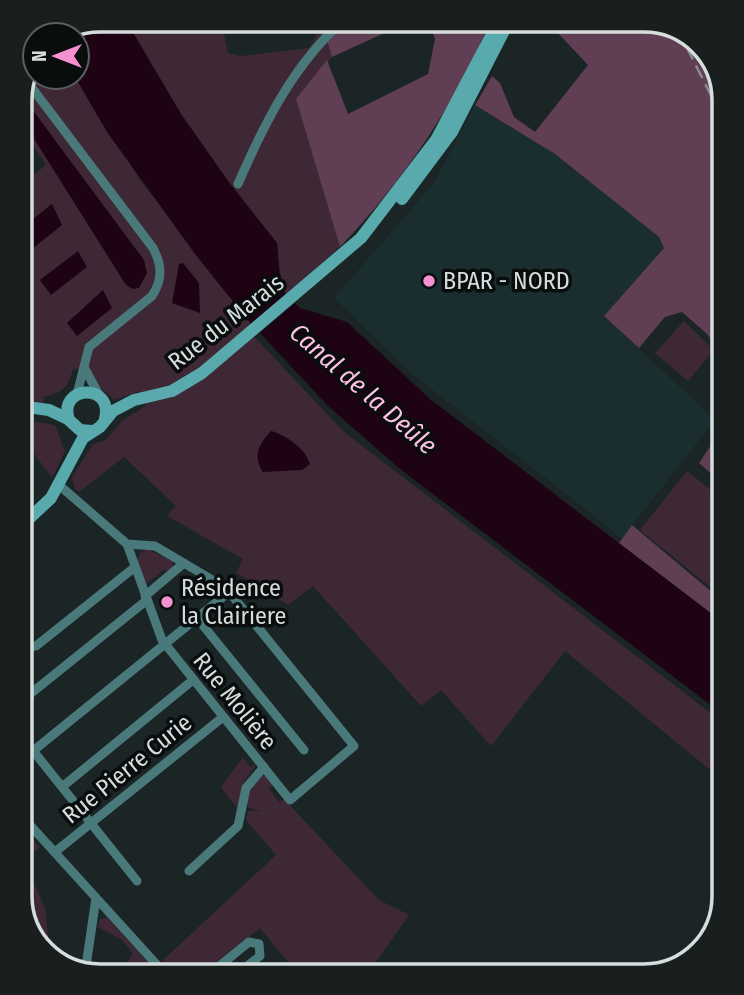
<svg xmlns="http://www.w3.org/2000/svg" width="744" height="995" viewBox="0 0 744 995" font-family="'Fira Sans Condensed',sans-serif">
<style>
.built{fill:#1b2e2f}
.green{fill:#3f2836}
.forest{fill:#603e53}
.water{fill:#1d0314}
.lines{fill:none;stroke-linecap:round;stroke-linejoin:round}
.street{stroke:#49797a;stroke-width:9}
.secondary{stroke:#59aaac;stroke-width:12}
.rail{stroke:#868e8e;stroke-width:2.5;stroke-dasharray:14 7;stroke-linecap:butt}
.poi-dot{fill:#f590d1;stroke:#090d0d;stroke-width:2.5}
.labels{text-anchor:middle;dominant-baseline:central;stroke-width:7;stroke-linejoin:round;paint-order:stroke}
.poi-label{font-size:24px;fill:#d6dddd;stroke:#090d0d;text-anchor:start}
.street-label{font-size:24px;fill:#d6dddd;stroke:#090d0d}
.water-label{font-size:26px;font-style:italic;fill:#fdbfe4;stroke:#090d0d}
.rim{fill:none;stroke:#d6dddd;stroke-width:3.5}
</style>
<rect width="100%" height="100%" fill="#1b2525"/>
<path class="built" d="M475 105 555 154 659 237 664 248 604 316 715 420 622 538 410 372 334 298 434 183Z"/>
<path class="green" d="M125 19H221L228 53 240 56 309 48 326 19H343L324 30 332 57 296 99 340 247 286 294 281 288 277 243 228 181 181 114Z
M35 62V77H75L138 177 248 319 251 324 246 328 344 432 725 724V782L565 651 491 746 441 690 421 706 313 586 288 605 236 573 243 559 167 516 176 506 124 457 79 492 75 489 72 477 93 444 106 440 123 420 146 406 138 392 114 400 93 381 90 367 73 369C69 385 62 395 44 396L43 403 19 401V217L30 208 19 195V186L46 165C16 120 10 113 35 62Z
M684 321 714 350 688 381 655 353Z
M19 419 55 425 65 451 52 478 27 444 19 441Z
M687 471 725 501V599L640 530Z
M147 549 172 561 174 567 171 572 164 570 146 584 137 560 140 553Z
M243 757 250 767 255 764V766L244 781 237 808 221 787Z
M260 776H265L273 786 269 789 279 802 284 799 379 900 409 915 366 976H295L297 973 260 928 198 976H175L162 961 276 855 246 820 248 811H262L249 808 246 803 250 789Z
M19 825 40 847 23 861 45 907 50 955 38 943 34 911 19 875Z
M107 917 160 976 121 974 133 953 122 940 98 927 100 919Z"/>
<path class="forest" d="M343 19H415L332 57 324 30Z
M429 19H491C455 105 404 180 340 247L296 99 327 60 348 114 428 74 435 39Z
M514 19H649L685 30 714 59 725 100V357L707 334 682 312 665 317 639 348 604 316 664 248 659 237 555 154 475 105 492 76 500 83 514 117 535 132 588 65 556 31 533 21 521 26Z
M725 406V486L699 463 719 433 720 413Z
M632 525 725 603V624L619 543Z"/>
<path class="water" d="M100 19H125L181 114 228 181 277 243 281 288 286 294 251 324 195 254 107 132 75 77 77 35H58Z
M20 93 144 260 147 273 139 288 133 289 126 285 19 115Z
M52 204 62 225 22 257 19 253V230Z
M78 251 87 267 51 295 40 280Z
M183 263 199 283 200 313 172 303 179 264Z
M103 290 112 308 77 336 67 323Z
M295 303 300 308 347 322 430 399 725 624V716L400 469 328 406 260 333Z
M271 431C286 435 306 449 310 464L302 470 263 472C252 456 259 444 271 431Z"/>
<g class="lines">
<path class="street" d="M26 80 153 248C162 265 163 279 152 296L89 347 77 394
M238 184C264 124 294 63 345 19
M85 369 99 395
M59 485 127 544 162 640 290 800 354 746 226 588 155 546 127 544
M145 596 184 563
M197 618 304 750
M19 637 27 646H36L135 567
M19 703 147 600
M19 733 137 881
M33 751 229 592
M62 787 193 680
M19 813 167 976
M55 852 223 717
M189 871 238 826 246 788 264 767
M85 973 96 898
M207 976 249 942 259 944 260 956 234 976"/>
<path class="secondary" d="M402 199 452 132 510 19
M19 406 49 410 68 419
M92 431 80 430 69 420C57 385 114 382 105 419
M19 528 51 498 83 438 100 427 113 411 134 400 172 391 202 373 361 238 436 140 500 19
M19 892 29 919 32 937"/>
<path class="rail" d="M677 28 725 123"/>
</g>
<g class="poi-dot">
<circle cx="429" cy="281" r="7"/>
<circle cx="167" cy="602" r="7"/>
</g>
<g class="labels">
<g class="poi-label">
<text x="443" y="281">BPAR - NORD</text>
<text x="181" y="588">Résidence<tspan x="181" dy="28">la Clairiere</tspan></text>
</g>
<g class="street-label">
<text transform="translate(226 322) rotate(-38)">Rue du Marais</text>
<text transform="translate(235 701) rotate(51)">Rue Molière</text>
<text transform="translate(127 769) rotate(-39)">Rue Pierre Curie</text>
</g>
<g class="water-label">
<text transform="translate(363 389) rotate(41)">Canal de la Deûle</text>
</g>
</g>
<path d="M0 0H744V995H0ZM100 32H644A68 68 0 0 1 712 100V896A68 68 0 0 1 644 964H100A68 68 0 0 1 32 896V100A68 68 0 0 1 100 32Z" fill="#191e1e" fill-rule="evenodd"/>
<path class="rim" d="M100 32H644A68 68 0 0 1 712 100V896A68 68 0 0 1 644 964H100A68 68 0 0 1 32 896V100A68 68 0 0 1 100 32Z"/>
<g transform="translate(56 56) rotate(270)"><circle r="33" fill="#090d0d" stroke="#5b6060" stroke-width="2"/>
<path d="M0-5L12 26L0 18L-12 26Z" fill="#f590d1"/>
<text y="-10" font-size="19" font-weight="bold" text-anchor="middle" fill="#d6dddd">N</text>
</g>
</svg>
